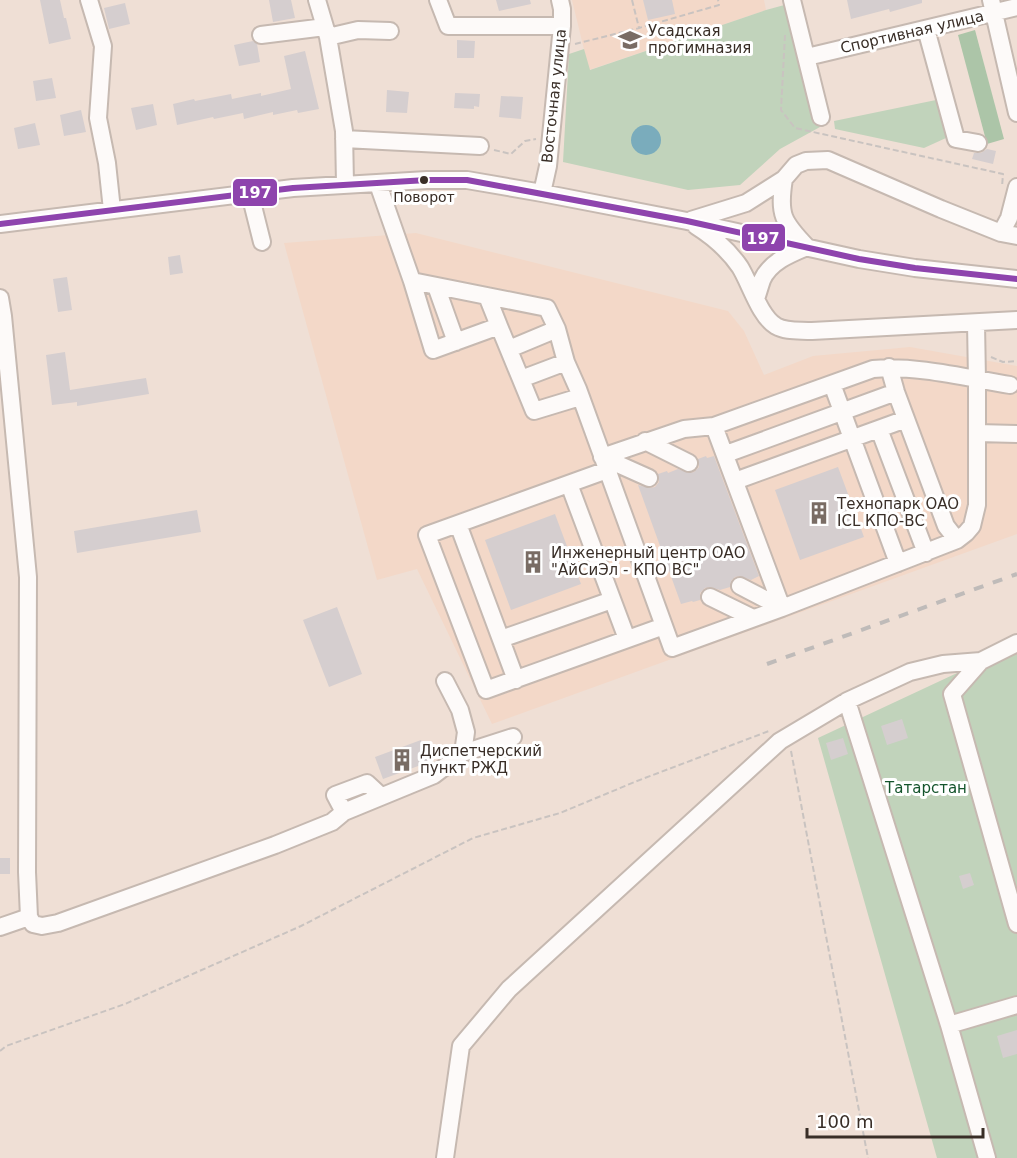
<svg xmlns="http://www.w3.org/2000/svg" width="1017" height="1158" viewBox="0 0 1017 1158" font-family="'DejaVu Sans',sans-serif">
<style>
.built{fill:#f3d8c8}
.green{fill:#c1d3bb}
.forest{fill:#acc5a8}
.water{fill:#7aacbc}
.building{fill:#d5cecf}
.lines{fill:none;stroke-linecap:round;stroke-linejoin:round}
.minor-casing{stroke:#c6b9b1;stroke-width:20}
.path{stroke:#c9c3c0;stroke-width:2;stroke-dasharray:6 3;stroke-linecap:butt}
.minor{stroke:#fdfaf9;stroke-width:16}
.rail{stroke:#bfbbb9;stroke-width:4;stroke-dasharray:10 10;stroke-linecap:butt}
.bus-1-casing{stroke:#fff;stroke-width:10}
.bus-1{stroke:#8e44ad;stroke-width:6}
.bus-dot{fill:#392e27;stroke:#fff;stroke-width:2}
.labels{text-anchor:middle;dominant-baseline:central;stroke-width:6;stroke-linejoin:round;paint-order:stroke}
.bus-label{font-size:14px;fill:#392e27;stroke:#fff}
.poi-label{font-size:15px;fill:#392e27;stroke:#fff;text-anchor:start}
.street-label{font-size:15px;fill:#392e27;stroke:#fff}
.park-label{font-size:15px;fill:#14542c;stroke:#fff}
.line-badge{stroke:#fff;stroke-width:2}
.badge-label{font-size:16px;text-anchor:middle;font-weight:bold;fill:#fff}
</style>
<rect width="100%" height="100%" fill="#efdfd5"/>
<path class="built" d="M572 0H764L766 10 589 70Z
M416 233 728 311 744 331 764 375 813 356 910 347 1017 366V534L492 724 417 569 377 580 284 243Z"/>
<path class="green" d="M788 4 820 127 780 149 740 185 688 190 563 162 569 54 584 49 590 70 766 10Z
M936 100 946 138 924 148 835 129 834 121Z
M1017 645V1158H937L818 738Z"/>
<path class="forest" d="M975 30 1004 139 987 144 958 35Z"/>
<path class="water" d="M631 140a15 15 0 1 1 30 0a15 15 0 1 1-30 0Z"/>
<path class="building" d="M40 0H60L64 18H66L71 39 49 44Z
M269 0H291L295 18 273 22Z
M496 0H530L531 4 499 11Z
M643 0H672L675 14 648 20Z
M847 0H922V3L890 12 889 9 851 19Z
M125 3 130 24 109 29 104 8Z
M457 40 475 41 474 58H457Z
M253 41 257 44 260 62 239 66 234 45Z
M305 51 319 109 298 113 297 110 273 115V112L244 119 243 113 214 119 213 117 177 125 173 104 194 99 195 101 231 94 232 99 261 93V96L291 89 284 56Z
M52 78 56 98 36 101 33 81Z
M387 90 409 92 407 113 386 112Z
M455 93 480 94 479 107 474 106V109L454 108Z
M501 96 523 97 521 119 499 117Z
M153 104 157 125 136 130 131 108Z
M81 110 86 132 64 136 60 115Z
M35 123 40 145 18 149 14 128Z
M987 149 996 151 993 164 972 159 974 153H981Z
M180 255 183 273 170 275 168 257Z
M67 277 72 310 58 312 53 279Z
M65 352 70 390 146 378 149 394 77 406V402L52 405 46 355Z
M706 456 707 458 714 456 759 576 751 580 740 576 735 577 731 581 730 587 720 590 710 587 705 588 700 593V600L693 602 692 601 681 604 638 485 650 488 655 487 659 482 658 474 667 471 668 473 678 469 689 473 694 472 699 467 698 459Z
M838 467 864 537 800 560 775 490Z
M197 510 201 532 77 553 74 531Z
M555 514 581 584 511 610 485 540Z
M337 607 362 674 329 687 303 620Z
M902 719 908 738 887 745 881 726Z
M843 738 848 754 831 760 826 743Z
M421 740 429 762 383 779 375 757Z
M0 858H10V874H0Z
M970 873 974 885 963 889 959 876Z
M1017 1030V1054L1003 1058 997 1036Z"/>
<g class="lines">
<g class="minor-casing">
<path id="minor" d="M89 0 103 46 98 118 107 163 112 210
M317 0 328 37 344 131 345 184
M438 0 448 26H562
M792 0 821 117
M991 0 1017 113
M926 29 956 139 978 143
M261 35 325 27
M328 37 358 30 390 31
M807 57 1017 7
M344 139 480 146
M784 179C778 215 783 222 807 247
M378 184 412 281 547 308 557 329 566 362 578 389 672 648 782 608 714 426
M542 193 548 166 562 26V9L560 0
M250 194 262 242
M691 220 746 203 784 179 796 165 806 161 828 160 941 209 1001 233 1017 236
M0 224 293 188 427 180H467L542 193 687 221 859 259 915 268 1017 279
M696 226C712 236 729 251 740 267 750 283 760 317 776 326 786 332 800 330 812 331L1017 320
M1001 233 1009 218 1017 187
M412 281 433 350 499 326 534 411 580 397
M436 286 456 342
M487 296 499 326
M0 298 3 316 28 577 27 872 29 917 33 924 42 926 58 923 275 845 332 822 344 812
M756 299C758 293 760 286 762 280 770 262 790 254 807 247
M509 349 557 329
M889 367 896 392 946 526 957 540
M521 379 566 362
M832 384 898 563
M879 429 926 553
M977 433 1017 434
M645 441 689 463
M726 454 896 392
M602 457 684 429 714 426 873 369C916 365 967 378 1010 385
M602 457 649 478
M607 470 427 535 486 690 664 626
M735 481 906 419
M569 484 627 639
M458 524 516 680
M740 586 782 608 957 540 966 533 972 526 977 505V380L976 323
M710 597 753 618
M501 639 612 600
M1017 643 981 661 952 694 1017 924
M445 681 460 710 466 732 463 753
M847 701 949 1025 987 1158
M381 796 367 783 335 795 344 812 434 775 463 753 513 737
M0 927 29 917
M949 1025 1017 1005
M445 1158 461 1046 509 989 780 741 847 701 910 672 943 664 981 661"/>
</g>
<path class="path" d="M632 0 639 28
M785 35 781 110 795 128 1003 174 1002 187
M575 44 639 28 719 5 718 0
M494 150 511 154 525 141 536 139
M991 357 1003 362 1017 361
M791 751 868 1158
M0 1051 6 1046 125 1004 301 926 473 838 560 813 637 781 769 731"/>
<use href="#minor" class="minor"/>
<path class="rail" d="M767 664 1017 574"/>
<g class="bus-1-casing">
<path id="bus-1" d="M0 224 293 188 427 180H467L687 221 859 259 915 268 1017 279"/>
</g>
<use href="#bus-1" class="bus-1"/>
</g>
<defs>
<g id="school-bare" transform="scale(1.8)"><path d="M0-5L7-2L0 1L-7-2ZM-4 1L0 2.5L4 1V4Q0 6-4 4Z" fill="#796c64" stroke="#fff" stroke-width="2.5" paint-order="stroke"/></g>
<g id="building-bare" transform="scale(1.8)"><path d="M-4-6H4V6H1V3H-1V6H-4ZM-2.5-4.3h1.7v1.8h-1.7ZM.8-4.3h1.7v1.8H.8ZM-2.5-1h1.7V.8h-1.7ZM.8-1h1.7V.8H.8Z" fill="#796c64" stroke="#fff" stroke-width="2.5" paint-order="stroke"/></g>
</defs>
<g fill-rule="evenodd">
<use href="#school-bare" x="630" y="40"/>
<use href="#building-bare" x="819" y="513"/>
<use href="#building-bare" x="533" y="562"/>
<use href="#building-bare" x="402" y="760"/>
</g>
<circle class="bus-dot" cx="424" cy="180" r="5"/>
<g class="labels">
<g class="bus-label">
<text x="424" y="197">Поворот</text>
</g>
<g class="poi-label">
<text x="648" y="31">Усадская<tspan x="648" dy="17">прогимназия</tspan></text>
<text x="837" y="504">Технопарк OAO<tspan x="837" dy="17">ICL КПО-ВС</tspan></text>
<text x="551" y="553">Инженерный центр ОАО<tspan x="551" dy="17">"АйСиЭл - КПО ВС"</tspan></text>
<text x="420" y="751">Диспетчерский<tspan x="420" dy="17">пункт РЖД</tspan></text>
</g>
<g class="street-label">
<text transform="translate(912 32) rotate(-13)">Спортивная улица</text>
<text transform="translate(554 96) rotate(-84)">Восточная улица</text>
</g>
<g class="park-label">
<text x="926" y="788">Татарстан</text>
</g>
</g>
<g class="line-badge">
<rect x="232" y="178" width="46" height="29" rx="6" fill="#8e44ad"/>
<rect x="741" y="223" width="45" height="29" rx="6" fill="#8e44ad"/>
</g>
<g class="badge-label">
<text x="255" y="198">197</text>
<text x="763" y="244">197</text>
</g>
<path d="M807 1128v9h176v-9" fill="none" stroke="#392e27" stroke-width="3"/>
<text x="816" y="1128" font-size="18" fill="#392e27" stroke="#ffffff" stroke-width="4.5" paint-order="stroke">100 m</text>
</svg>
